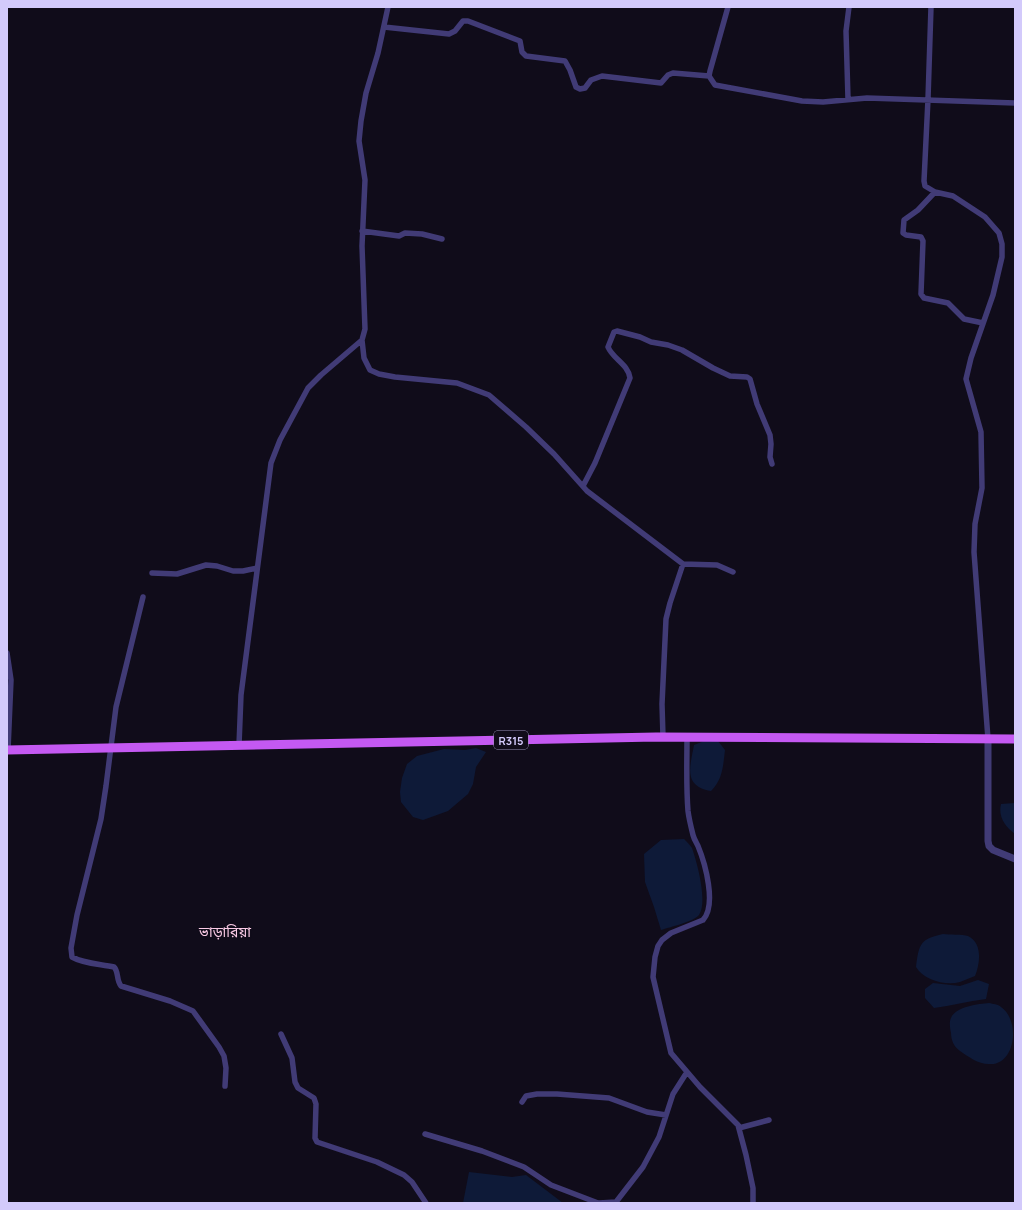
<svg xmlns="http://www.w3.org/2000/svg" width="1022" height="1210" viewBox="0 0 1022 1210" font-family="Manrope,'Noto Sans Bengali',sans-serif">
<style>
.water{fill:#0e1a38}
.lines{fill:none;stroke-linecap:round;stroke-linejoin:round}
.minor{stroke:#413b76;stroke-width:5.5}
.tertiary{stroke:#413b76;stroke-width:7}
.primary{stroke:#c459f2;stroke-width:9}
.labels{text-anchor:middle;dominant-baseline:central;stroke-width:3;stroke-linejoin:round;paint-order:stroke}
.shield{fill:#100c1a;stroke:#9891b8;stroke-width:1}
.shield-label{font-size:11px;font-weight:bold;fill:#d3cafb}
.quarter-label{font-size:14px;fill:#fbcbe6;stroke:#100c1a}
</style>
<rect width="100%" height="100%" fill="#100c1a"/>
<path class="water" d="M707 740 718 741 725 750C723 766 723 779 711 791 683 786 690 767 694 745Z
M476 748 486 752 476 767 473 784 468 794 448 811 423 820 413 817 401 802 400 792 402 778 407 764 417 756 444 749 465 750Z
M1015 803V834C1005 826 998 817 1001 804Z
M684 839C687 842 690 845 692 848 697 862 708 902 699 915 693 922 670 927 661 930L654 907 645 882 644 854 661 840Z
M943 934C950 935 962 934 968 936 983 943 980 964 975 976 970 978 965 980 960 982 945 986 924 980 916 967 919 944 920 939 943 934Z
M978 980 989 984 986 999C968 1001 951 1006 934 1008L925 998V989L933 983 960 986Z
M989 1003C993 1004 998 1004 1001 1007 1021 1021 1015 1064 991 1064 979 1065 969 1057 960 1051 954 1047 951 1040 951 1033 950 1028 949 1022 951 1018 956 1006 979 1004 989 1003Z
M469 1172 512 1177 526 1175 563 1203H463Z"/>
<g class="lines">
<path class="minor" d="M728 7 710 71 709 76 715 85 802 101 823 102 867 98 1015 103
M931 7 928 99 924 181 925 186 935 192 953 196 985 217 999 233 1002 244V257L993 295 971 358 966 379 981 432 982 488 975 524 974 552 988 739
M384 27 449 34 455 31 463 21H468L520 41 522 52 526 56 565 61 570 70 576 87 580 89 585 88 591 80 602 76 661 83 668 75 673 73 709 76
M848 99 846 31 849 7
M935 192 918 210 904 220 903 233 906 235 921 237 923 241 921 294 924 298 948 303 964 319 983 323
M362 231 399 236 405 233 422 234 442 239
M362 340 364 358 370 370 379 374 395 377 457 383 489 395 526 427 554 454 587 491 683 564 717 565 733 572
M583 486 595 463 630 378C628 364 613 359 608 347L614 332 617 331 640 337 651 342 668 345 682 350 713 368 730 376 747 377 750 379 757 404 770 435 771 444 770 457 772 464
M152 573 177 574 206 565 217 566 233 571H243L257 568
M143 597 116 707 106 786 101 819 77 915 71 948 72 957C84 964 101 964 114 967 119 972 116 980 121 986L170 1001 193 1011 219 1047 224 1056 226 1068 225 1086
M7 653 11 680 8 750
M663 737 662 704 666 619 670 603 683 564
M687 737C687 761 686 787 688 811 689 819 691 827 693 835 694 839 696 842 698 846 705 863 717 905 703 920L671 933 662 940 658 946 655 957 653 977 671 1053 700 1087 738 1125 746 1155 753 1188V1203
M239 745 241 695 271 463 280 440 308 388 321 375 362 340 365 329 362 246 365 180 359 141 361 121 366 93 378 53 388 7
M281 1034 292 1058 295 1082 298 1088 314 1098 316 1104 315 1138 317 1142 377 1162 404 1175 412 1182 426 1203
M522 1102 526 1096 537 1094H557L609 1098 647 1112 666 1115
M739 1128 769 1120
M425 1134 482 1151 524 1167 551 1185 598 1203
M599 1203 616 1202 643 1167 659 1137 673 1094 687 1072"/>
<path class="tertiary" d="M988 739V841L989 846 993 850 1015 859"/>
<path class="primary" d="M7 750 656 737 1015 739"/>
</g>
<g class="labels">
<rect class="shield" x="494" y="731" width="34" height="18" rx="3"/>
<g class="shield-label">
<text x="511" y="740">R315</text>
</g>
<g class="quarter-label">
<text x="225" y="931">ভাড়ারিয়া</text>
</g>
</g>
<rect width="1022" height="1210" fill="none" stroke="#d3cafb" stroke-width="16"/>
</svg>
